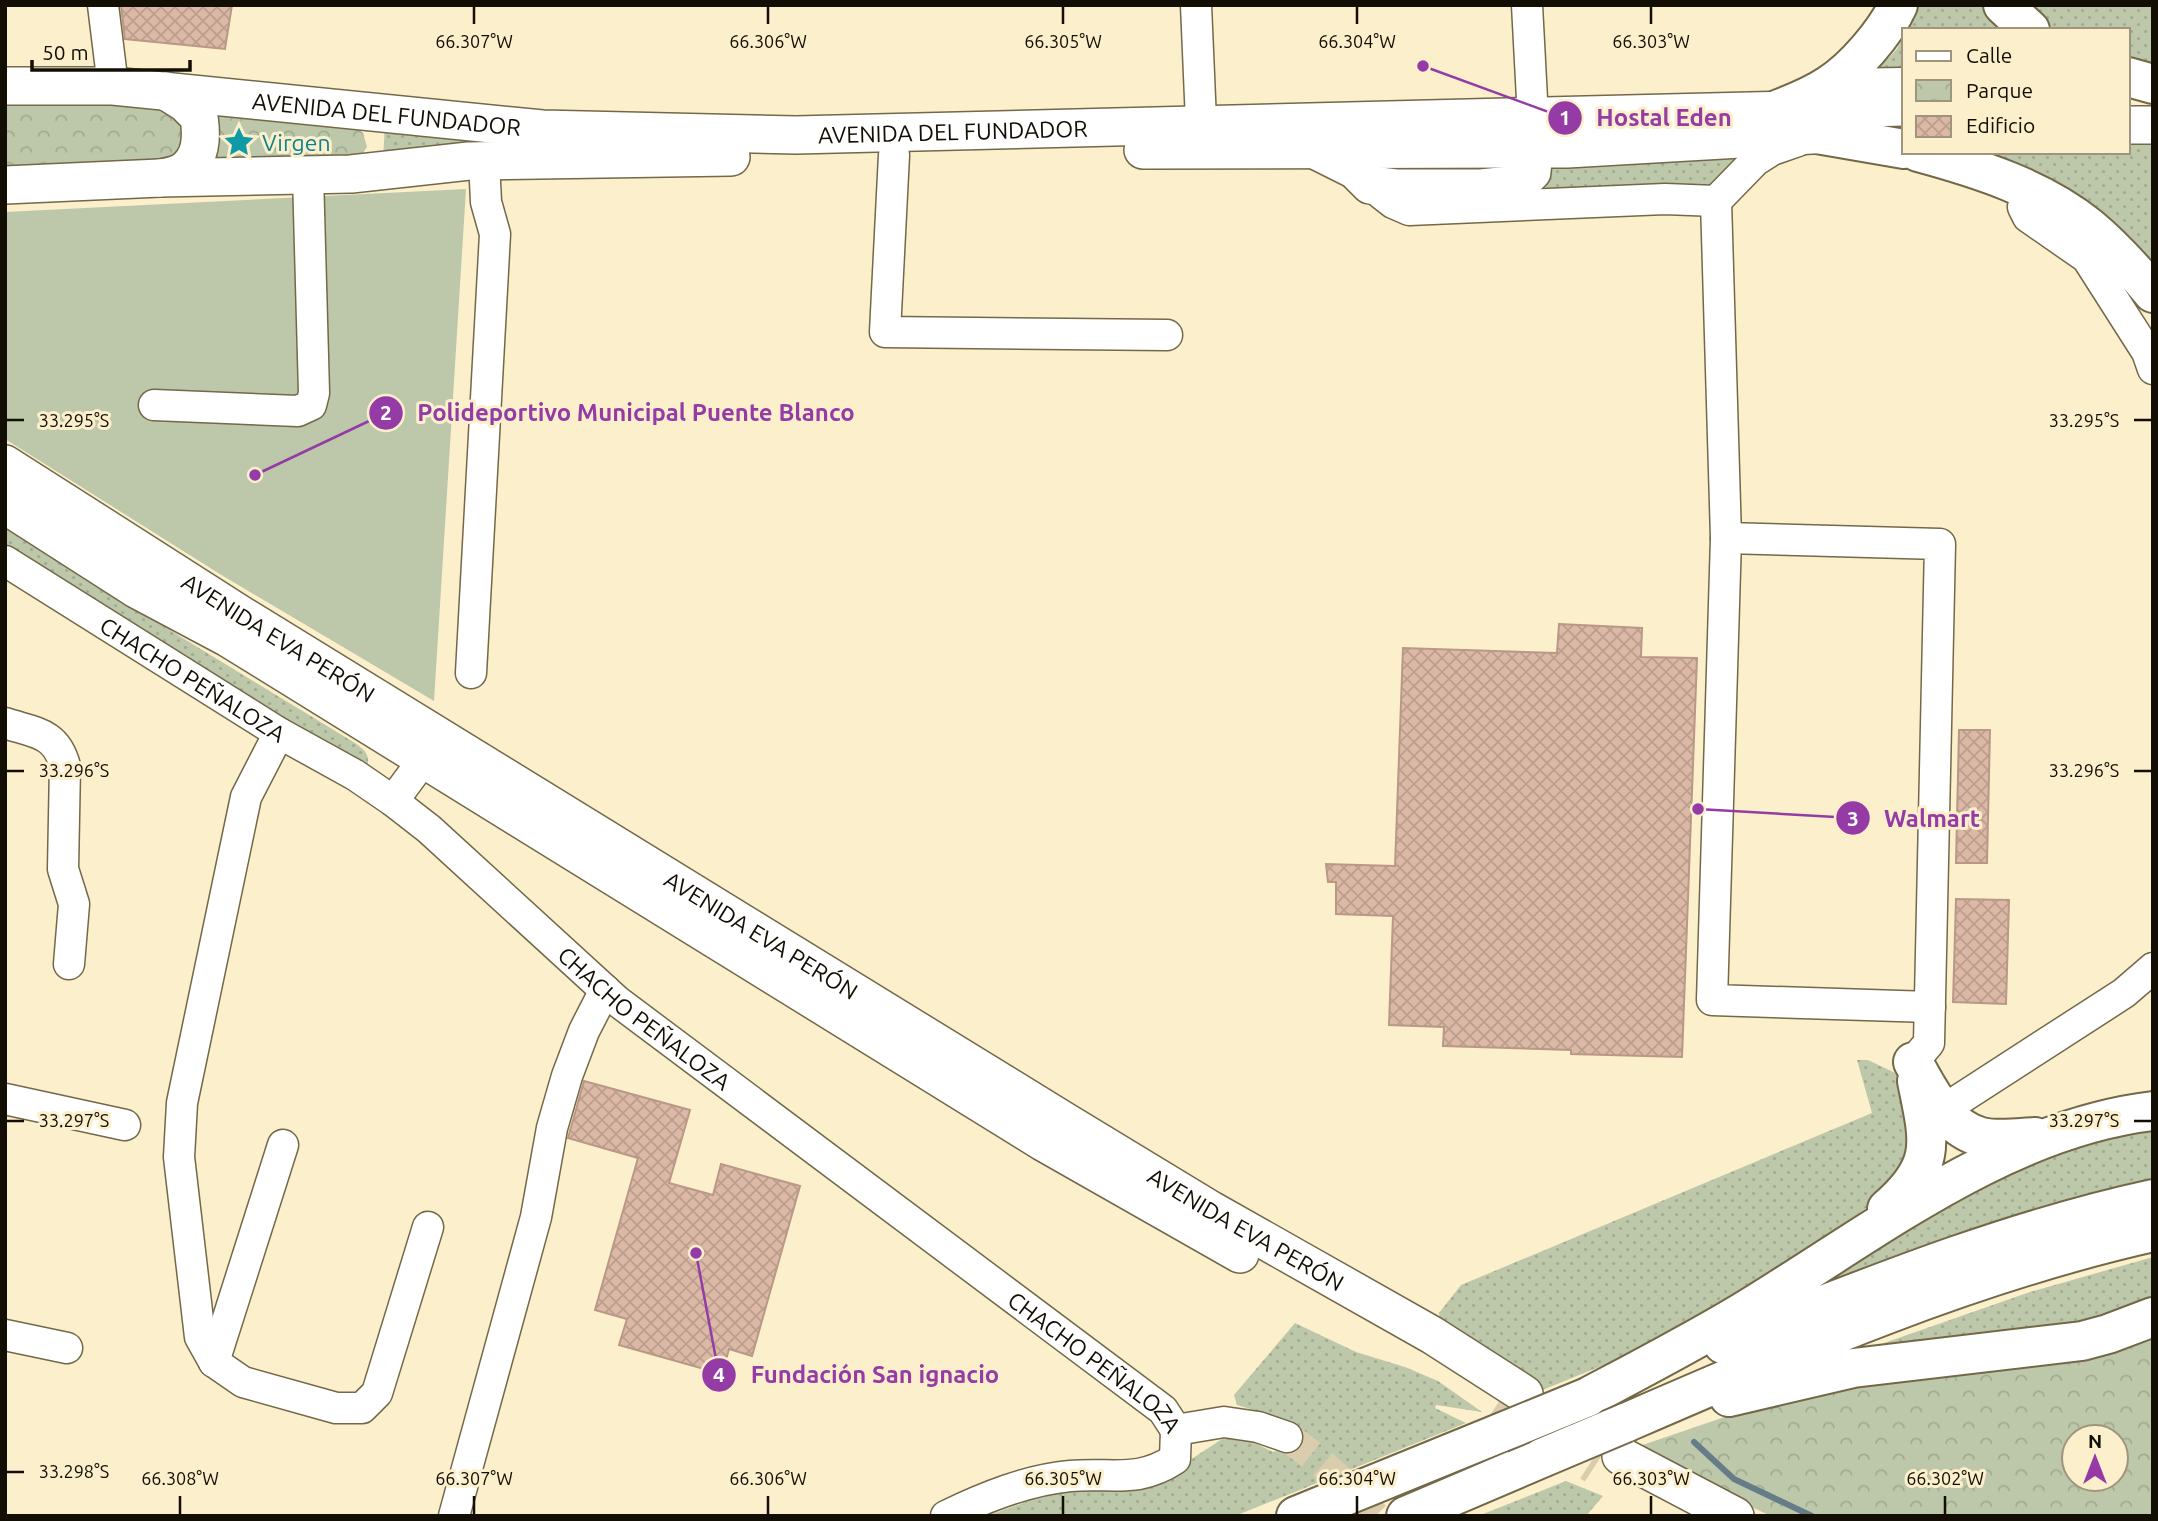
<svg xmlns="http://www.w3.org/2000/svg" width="2158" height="1521" viewBox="0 0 2158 1521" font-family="Ubuntu,sans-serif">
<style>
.grass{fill:url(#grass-dots)}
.park{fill:url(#park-crowns);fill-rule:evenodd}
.pitch{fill:#bcc8a9}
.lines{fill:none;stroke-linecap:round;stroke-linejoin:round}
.stream{stroke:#667c89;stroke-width:6}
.building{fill:url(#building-cross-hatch);stroke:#b99885;stroke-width:2}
.minor-tunnel{stroke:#d9cdae;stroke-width:30;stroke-dasharray:30 15;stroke-linecap:butt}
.major-tunnel{stroke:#d9cdae;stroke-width:37;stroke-dasharray:37 18;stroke-linecap:butt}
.minor-casing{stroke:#736848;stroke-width:33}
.major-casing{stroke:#736848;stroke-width:40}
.highway-casing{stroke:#736848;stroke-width:42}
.minor{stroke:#fff;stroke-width:30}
.major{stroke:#fff;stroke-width:37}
.highway{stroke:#fff;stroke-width:38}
.highway-bridge-casing{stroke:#736848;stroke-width:42;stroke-linecap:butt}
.highway-bridge{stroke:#fff;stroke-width:38}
.ticks{fill:none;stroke:#120e03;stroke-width:2.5}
.labels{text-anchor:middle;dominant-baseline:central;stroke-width:6;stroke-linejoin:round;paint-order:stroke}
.street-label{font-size:23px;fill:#120e03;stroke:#fcefcc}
.culture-label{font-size:23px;fill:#0d838f;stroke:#fcefcc;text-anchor:start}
.ticks-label{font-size:18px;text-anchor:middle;fill:#120e03;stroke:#fcefcc;stroke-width:6;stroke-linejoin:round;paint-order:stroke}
.leader{fill:none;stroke:#953ba6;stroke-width:2.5}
.callout-dot{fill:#953ba6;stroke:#fcefcc;stroke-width:2.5}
.mark-label{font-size:21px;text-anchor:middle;font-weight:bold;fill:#fff}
.callout-label{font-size:24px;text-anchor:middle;font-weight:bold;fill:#953ba6;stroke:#fcefcc;stroke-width:6;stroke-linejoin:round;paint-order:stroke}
</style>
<defs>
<pattern id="grass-dots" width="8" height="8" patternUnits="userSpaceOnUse" patternTransform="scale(1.75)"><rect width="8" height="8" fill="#bcc8a9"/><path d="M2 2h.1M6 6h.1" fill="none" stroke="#a1ab90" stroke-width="1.8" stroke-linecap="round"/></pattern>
<pattern id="park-crowns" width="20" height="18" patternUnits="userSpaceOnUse" patternTransform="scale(1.75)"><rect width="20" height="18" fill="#bcc8a9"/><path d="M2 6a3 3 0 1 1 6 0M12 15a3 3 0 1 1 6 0" fill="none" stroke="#a1ab90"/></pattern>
<pattern id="building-cross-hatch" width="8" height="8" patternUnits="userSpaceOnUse" patternTransform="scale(1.75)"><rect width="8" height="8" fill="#dcb9a6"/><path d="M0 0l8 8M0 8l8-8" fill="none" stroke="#bc9e8d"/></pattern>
</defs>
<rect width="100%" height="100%" fill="#fcefcc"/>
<path class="grass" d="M1913 5H1989L2015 30H1906Z
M2014 5H2153V75L2128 68V30H2044Z
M1904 33V73L1875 72 1897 49Z
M385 125 524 143 383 159Z
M2153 141V272L1945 152H2128V142Z
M1744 156 1718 181 1704 188 1544 192 1547 185V163Z
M5 526 181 637 355 743C363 749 369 753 368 763L363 767 5 550Z
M1857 1060H1868L1910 1080 1921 1132 1897 1185 1800 1257 1676 1331 1621 1358 1540 1391 1516 1373 1501 1357 1441 1323 1439 1313 1461 1285 1872 1113Z
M2153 1119V1181L1815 1293 1832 1266 1970 1181Z
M2153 1257V1308L2131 1318 1864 1350 2030 1292Z
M1295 1323 1356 1352 1405 1367 1438 1381 1482 1412 1436 1405 1435 1408 1466 1423 1235 1516H987L1048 1494 1089 1490 1136 1489 1155 1483 1222 1439 1241 1436 1273 1452 1289 1446 1295 1431 1260 1412 1237 1405 1234 1395Z
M1566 1481 1603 1496 1586 1516H1478Z"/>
<path class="park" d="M5 97 180 107 190 143 169 165 5 170Z
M199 106 353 125 363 133 367 147 360 157 200 166Z
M2153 1333V1516H1771L1628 1450 1751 1408 1839 1384ZM2074 1437H2116V1479H2074Z"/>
<path class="pitch" d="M466 189 434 701 223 576 5 439V212Z"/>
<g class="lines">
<path class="stream" d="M1694 1442 1734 1479 1812 1516"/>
</g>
<path class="building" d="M121 5H232L225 49 125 39Z
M1559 624 1642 628 1641 657 1697 658 1682 1057 1571 1054V1050L1443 1046 1444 1027 1389 1025 1393 916 1336 914V882H1328L1326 864 1395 866 1403 648 1557 653Z
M1959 730H1990L1987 863H1956Z
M1956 899 2009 900 2006 1004 1953 1002Z
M584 1081 690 1110 669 1183 713 1195 721 1164 800 1186 752 1356 729 1349 722 1374 619 1345 627 1319 595 1310 638 1158 568 1138Z"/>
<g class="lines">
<path class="minor-tunnel" d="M1287 1437C1320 1459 1348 1487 1375 1516"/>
<path class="major-tunnel" d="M1498 1403 1595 1466"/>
<g class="minor-casing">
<g id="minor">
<path d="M103 5 113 86"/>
<path d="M1196 5 1202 145"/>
<path d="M1527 5 1534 137"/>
<path d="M1831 84 1904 83"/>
<path d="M894 155 885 332 1167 335"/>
<path d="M1370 185 1393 203 1409 210 1665 199 1716 201 1755 161 1772 150 1798 141"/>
<path d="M2030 192 2023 207 2028 217 2087 258 2147 352 2153 369"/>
<path d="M1716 201 1726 538 1712 1000 1930 1007"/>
<path d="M154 405 298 411 311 405 314 393 308 175"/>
<path d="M1726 538 1940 544 1929 1043 1913 1062"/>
<path id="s1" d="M5 561 279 733 355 775 393 801 429 829 617 1001 1163 1410 1176 1430"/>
<path d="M471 673 495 234 486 202 484 161"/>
<path d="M5 723C35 733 56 732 65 766L63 869 74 904 69 964"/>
<path d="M279 733 246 797 182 1103 179 1157 200 1337 214 1362 243 1382 336 1408H362L377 1393 428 1227"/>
<path d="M393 801 424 759"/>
<path d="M5 1099 125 1125"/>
<path d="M1943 1110 2124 993 2153 968"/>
<path d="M5 1335 67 1348"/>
<path d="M214 1362 283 1145"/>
<path d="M1176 1430 1224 1422 1258 1427 1287 1437"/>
<path d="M454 1516 536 1217 552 1128 567 1076 584 1031 605 990"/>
<path d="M946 1516C985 1497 1027 1480 1070 1476 1112 1472 1137 1484 1175 1459L1176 1430"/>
</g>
</g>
<g class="major-casing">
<g id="major">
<path id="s2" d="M5 86H113L542 129 796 135 1904 107"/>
<path d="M2128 125H2153"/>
<path d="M1143 150 1567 149 1847 133"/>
<path d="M1317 151 1355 170 1370 185 1396 188H1481L1511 185 1525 179 1532 172 1534 148"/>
<path d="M160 178C167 177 176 175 182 172 202 159 202 137 199 117L185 103 166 91"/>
<path d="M5 185 160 178 351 174 469 161 731 157"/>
<path id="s3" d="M5 464 243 616 1061 1119 1211 1210 1432 1335 1524 1394"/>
<path d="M5 505 136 589 228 638 1043 1142 1240 1254"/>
<path d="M1621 1456 1735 1516"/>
</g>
</g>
<g class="highway-casing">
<path id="highway" d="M2003 5 2030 30
M2128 77 2153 84
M1779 109C1797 102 1814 95 1829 85 1854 69 1886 32 1898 5
M1817 134 1904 149
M1918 152C1977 168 2041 188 2089 227 2113 247 2133 269 2153 293
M1913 1062C1929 1090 1946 1128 1981 1137 1998 1141 2018 1138 2035 1137
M1887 1209C1938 1165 1929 1141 1917 1081
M1723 1344C1864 1289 2005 1231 2153 1199
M1588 1397C1639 1370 1691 1343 1741 1313 1869 1236 2001 1129 2153 1111
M1729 1397 1853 1368 2082 1341 2108 1334 2153 1317
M1625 1423C1796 1349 1970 1273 2153 1232
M1296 1516 1500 1433
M1406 1516 1542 1458"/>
</g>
<use href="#minor" class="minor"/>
<use href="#major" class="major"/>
<use href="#highway" class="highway"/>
<g class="highway-bridge-casing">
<path id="highway-bridge" d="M1500 1433 1588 1397
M1542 1458 1625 1423"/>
</g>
<use href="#highway-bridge" class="highway-bridge"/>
</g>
<path class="ticks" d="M474 7V24M768 7V24M1063 7V24M1357 7V24M1651 7V24M7 420H24M2134 420H2151M7 771H24M2134 771H2151M7 1121H24M2134 1121H2151M7 1472H24M180 1496V1514M474 1496V1514M768 1496V1514M1063 1496V1514M1357 1496V1514M1651 1496V1514M1945 1496V1514"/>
<defs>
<g id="sight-bare" transform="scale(2.415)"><path d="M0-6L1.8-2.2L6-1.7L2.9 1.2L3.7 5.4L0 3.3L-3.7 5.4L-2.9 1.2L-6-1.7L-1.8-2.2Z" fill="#0f9aa8" stroke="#fcefcc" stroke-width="2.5" paint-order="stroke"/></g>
</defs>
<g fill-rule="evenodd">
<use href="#sight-bare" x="239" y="142"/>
</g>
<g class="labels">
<g class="street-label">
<text stroke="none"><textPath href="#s2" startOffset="383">AVENIDA DEL FUNDADOR</textPath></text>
<text stroke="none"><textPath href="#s2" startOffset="950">AVENIDA DEL FUNDADOR</textPath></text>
<text stroke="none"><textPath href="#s3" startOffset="324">AVENIDA EVA PERÓN</textPath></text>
<text stroke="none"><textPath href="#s1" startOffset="222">CHACHO PEÑALOZA</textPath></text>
<text stroke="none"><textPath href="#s3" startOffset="891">AVENIDA EVA PERÓN</textPath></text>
<text stroke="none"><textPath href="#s1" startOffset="789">CHACHO PEÑALOZA</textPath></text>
<text stroke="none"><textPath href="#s3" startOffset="1458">AVENIDA EVA PERÓN</textPath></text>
<text stroke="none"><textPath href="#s1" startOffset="1356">CHACHO PEÑALOZA</textPath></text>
</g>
<g class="culture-label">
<text x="262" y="142">Virgen</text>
</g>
</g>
<g class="ticks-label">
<text x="474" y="48">66.307°W</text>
<text x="768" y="48">66.306°W</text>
<text x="1063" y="48">66.305°W</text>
<text x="1357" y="48">66.304°W</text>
<text x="1651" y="48">66.303°W</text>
<text x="74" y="427">33.295°S</text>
<text x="2084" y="427">33.295°S</text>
<text x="74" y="777">33.296°S</text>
<text x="2084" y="777">33.296°S</text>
<text x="74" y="1127">33.297°S</text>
<text x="2084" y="1127">33.297°S</text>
<text x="74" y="1478">33.298°S</text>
<text x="180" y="1485">66.308°W</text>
<text x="474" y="1485">66.307°W</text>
<text x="768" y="1485">66.306°W</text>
<text x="1063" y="1485">66.305°W</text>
<text x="1357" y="1485">66.304°W</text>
<text x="1651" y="1485">66.303°W</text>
<text x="1945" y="1485">66.302°W</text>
</g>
<path class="leader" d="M1423 66L1565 118M255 475L386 413M1698 809L1853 818M696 1253L719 1375"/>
<g class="callout-dot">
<circle cx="1423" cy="66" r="7"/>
<circle cx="255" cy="475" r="7"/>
<circle cx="1698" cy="809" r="7"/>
<circle cx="696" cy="1253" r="7"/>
<circle cx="1565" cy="118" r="18"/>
<circle cx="386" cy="413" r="18"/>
<circle cx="1853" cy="818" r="18"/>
<circle cx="719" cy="1375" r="18"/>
</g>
<g class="mark-label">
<text x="1565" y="125">1</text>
<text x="386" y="420">2</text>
<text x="1853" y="826">3</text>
<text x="719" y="1382">4</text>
</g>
<g class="callout-label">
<text x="1664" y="126">Hostal Eden</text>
<text x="636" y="421">Polideportivo Municipal Puente Blanco</text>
<text x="1932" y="827">Walmart</text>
<text x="875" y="1383">Fundación San ignacio</text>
</g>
<rect width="2158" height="1521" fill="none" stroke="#120e03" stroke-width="14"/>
<rect x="1902" y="28" width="228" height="126" fill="#fcefcc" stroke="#9e957c" stroke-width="2"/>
<rect x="1916" y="51" width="35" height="10" fill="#ffffff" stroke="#9e957c" stroke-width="2"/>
<text x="1966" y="63" font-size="21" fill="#120e03">Calle</text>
<rect x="1916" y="80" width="35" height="21" fill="url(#park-crowns)" stroke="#9e957c" stroke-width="2"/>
<text x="1966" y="98" font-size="21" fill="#120e03">Parque</text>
<rect x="1916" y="116" width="35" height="21" fill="url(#building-cross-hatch)" stroke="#9e957c" stroke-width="2"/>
<text x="1966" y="133" font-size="21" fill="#120e03">Edificio</text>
<g transform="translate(2095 1458)"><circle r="33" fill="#fcefcc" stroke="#9e957c" stroke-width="2"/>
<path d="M0-5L12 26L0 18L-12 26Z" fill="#953ba6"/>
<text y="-10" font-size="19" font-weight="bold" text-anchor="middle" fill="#120e03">N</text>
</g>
<path d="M32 60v10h158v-10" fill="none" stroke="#120e03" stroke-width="3.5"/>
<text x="42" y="60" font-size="21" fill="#120e03" stroke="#fcefcc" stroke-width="5" paint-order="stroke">50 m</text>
</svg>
